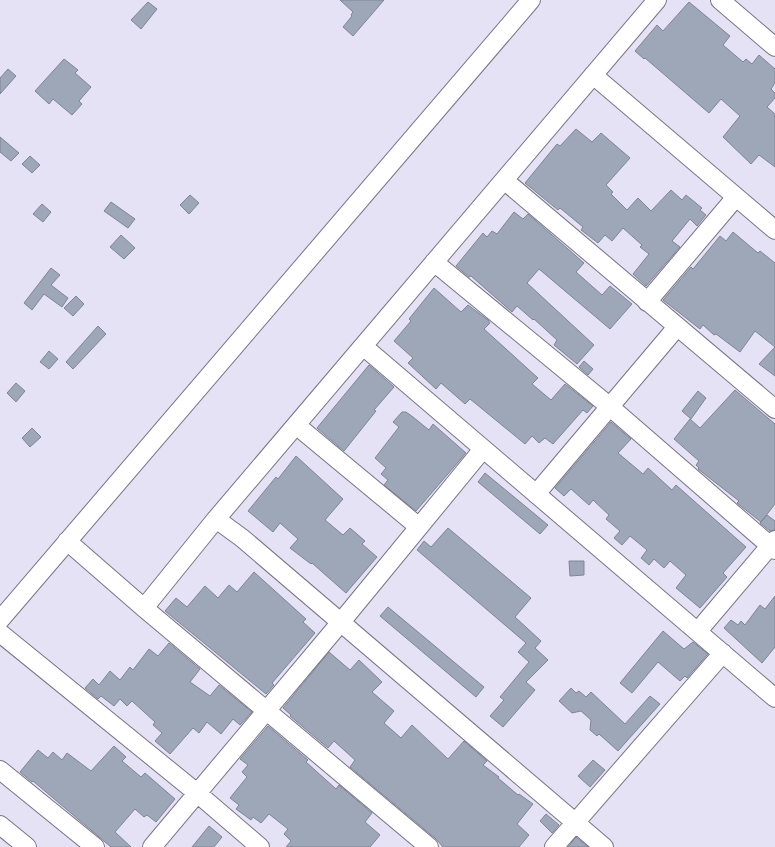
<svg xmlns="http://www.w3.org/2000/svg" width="775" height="847" viewBox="0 0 775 847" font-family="Figtree,sans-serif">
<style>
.building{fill:#9da7b7;stroke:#7d8696}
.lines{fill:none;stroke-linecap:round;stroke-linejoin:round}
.minor-casing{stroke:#787485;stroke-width:20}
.minor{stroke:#fff;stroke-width:18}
</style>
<rect width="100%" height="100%" fill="#e6e2f5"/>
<path class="building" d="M340 0H384L353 36 343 27 352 16 351 15 353 12Z
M148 2 157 9 141 29 131 20Z
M689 2 730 36 723 45 743 62 746 59 752 64 759 55 775 69V83L771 89 775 93V98L767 107 775 114V167L759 155 751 164 723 137 740 116 721 99 709 113 645 58 644 59 635 51 657 25 663 31Z
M64 59 78 70 75 73 91 87 79 101 82 104 72 115 53 99 49 104 35 91Z
M8 69 16 76 0 94V78Z
M576 129 592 142 601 133 630 158 606 185 613 192 611 194 627 210 638 198 651 211 671 190 682 200 686 195 702 208 700 210 706 215 697 226 690 219 672 241 680 247 646 286 633 274 649 254 640 247 642 245 623 228 612 241 605 235 598 243 581 230 583 227 560 208 558 210 525 183 557 144 560 146Z
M0 137 19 153 11 161 0 152Z
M30 156 40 165 32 173 22 164Z
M190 195 199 203 189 214 180 205Z
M111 202 135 219 128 228 104 211Z
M42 204 51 212 43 222 33 214Z
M514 212 523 219 528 214 584 263 576 272 602 295 610 286 632 304 610 329 539 269 527 283 594 345 577 364 554 345 557 340 534 319 533 320 517 306 512 312 471 276 469 277 456 266 483 233 487 237 492 231 497 234Z
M733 232 758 253 760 251 775 263V376L759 364 775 347 755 331 740 352 716 334 714 335 703 325 700 329 663 300 691 267 693 269 720 236 726 241Z
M121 235 135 248 124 259 110 247Z
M51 268 60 275 51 285 68 298 62 307 44 294 32 310 24 303Z
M434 288 461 312 468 305 488 320 490 323 484 329 538 378 532 384 551 400 565 384 593 406 587 413 583 410 553 444 545 438 539 443 532 436 525 444 470 399 465 404 441 383 436 389 408 363 413 358 394 341 411 321 409 319Z
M76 296 84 304 73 316 64 308Z
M98 326 106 334 73 369 66 362Z
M49 351 58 359 49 369 40 362Z
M584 361 593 369 588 375 579 367Z
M369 365 394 387 374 410 376 411 344 451 317 428Z
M16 383 25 391 16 402 7 393Z
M735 390 775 424V504L761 522 737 503 739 501 698 469 699 468 696 465 699 461 674 439 690 419 700 428Z
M698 391 706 398 691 419 682 411Z
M402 412H406L413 417 429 430 433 424 466 453 416 511 384 485 388 480 381 474 386 468 375 458 399 427 393 422Z
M611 422 631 439 618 453 643 474 648 468 672 490 676 485 746 547 723 573 727 577 700 608 676 588 686 575 670 561 664 568 654 559 649 565 641 558 647 550 630 536 622 545 614 538 620 531 606 519 609 515 593 500 589 505 571 489 564 496 555 488Z
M32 428 41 437 30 447 22 438Z
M296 456 343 499 325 520 343 535 350 528 365 541 362 544 377 557 346 593 312 563 311 564 290 548 298 539 280 523 273 532 248 511 276 477 278 479Z
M485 473 548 525 540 534 478 482Z
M767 515 775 521V530L770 531 760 523Z
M448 528 531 598 515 617 541 641 535 648 548 660 526 682 535 690 503 727 490 716 504 700 500 697 529 662 518 652 526 643 417 550 424 541 431 547Z
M569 561H584V575L570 576Z
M254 572 306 619 303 622 315 633 272 683 274 685 266 694 165 611 176 598 187 607 205 586 218 598 229 585 237 592Z
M775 596V647L762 663 724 628 731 620 738 625 741 621 745 625 760 605 765 609Z
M388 607 484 687 476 697 380 616Z
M663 631 684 649 693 642 708 654 687 678 685 676 680 681 658 662 632 693 620 683Z
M169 643 200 669 190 682 210 696 219 685 252 712 240 725 233 719 221 734 207 722 199 733 193 728 170 754 155 741 162 733 153 725 155 722 132 701 127 706 120 699 114 706 101 696 98 699 85 688 93 679 99 685 110 671 120 680 130 667 133 670 149 649 158 656Z
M329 652 350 670 359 660 382 682 372 692 394 711 384 723 401 738 412 725 448 759 464 741 487 761 483 765 499 777 498 778 518 795 519 794 533 804 517 824 529 835 519 847H443L436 839 350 767 355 760 334 741 328 748 290 716 291 715 283 708Z
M571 688 576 693 579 691 586 697 591 692 625 724 650 696 660 704 618 751 599 734 597 736 590 730 591 720 581 711 572 713 559 701Z
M268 726 308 760 306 762 336 789 339 785 372 813 365 822 380 835 370 847H286L291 841 284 834 288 829 269 814 261 823 253 817 251 820 236 809 239 805 230 798 247 777 242 772 248 765 240 759Z
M114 746 126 757 122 761 141 777 145 773 175 799 156 822 147 815 144 817 135 809 115 832 131 847H111L33 781 32 782 20 772 38 750 48 758 53 752 62 760 67 753 91 771Z
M593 760 605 770 590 787 578 776Z
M546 814 559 825 552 833 540 821Z
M209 826 222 837 214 847H192Z
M576 837 588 847H568Z"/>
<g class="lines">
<g class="minor-casing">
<path id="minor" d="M720 0 775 47
M593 75 775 230
M504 180 775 409
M434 262 609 406 775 550
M647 302 736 197
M363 346 775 698
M296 425 419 527
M536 494 677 327
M67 541 144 608 429 847
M144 608 216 519
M0 620 531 0
M698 631 775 540
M0 633 197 793 260 847
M0 770 95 847
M0 825 27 847
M152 847 341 622 483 449
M554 847 723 653
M604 847 242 538 216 519 657 0"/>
</g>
<use href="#minor" class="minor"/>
</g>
</svg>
